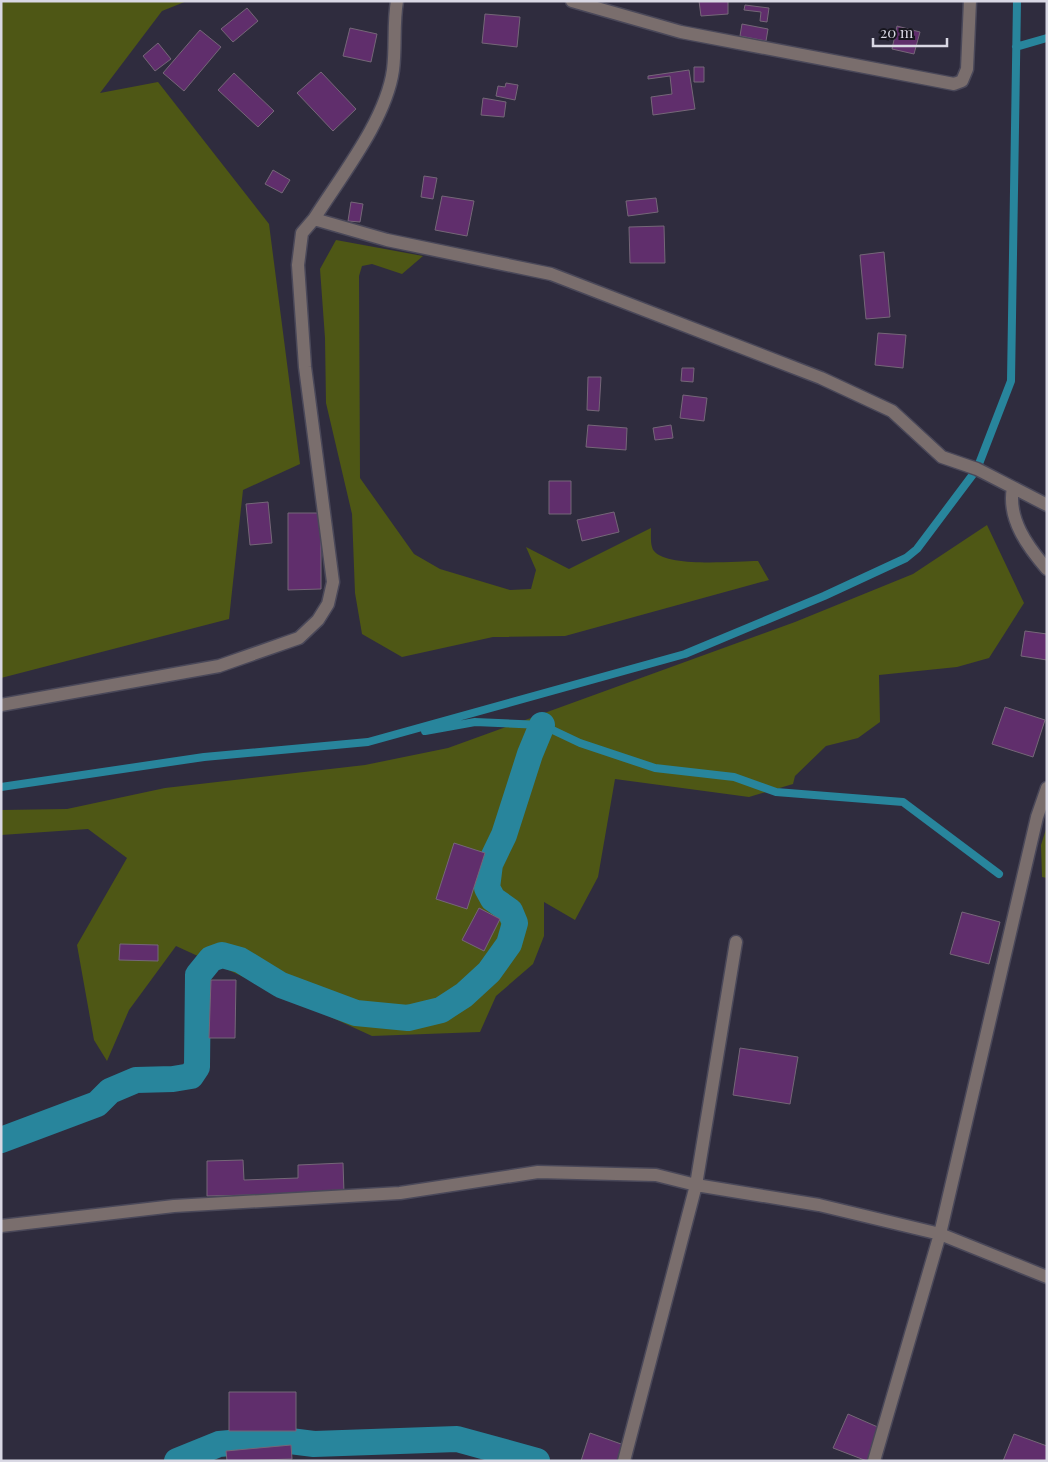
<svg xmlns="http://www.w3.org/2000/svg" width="1048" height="1462" viewBox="0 0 1048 1462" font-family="'Playfair Display',serif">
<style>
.green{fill:#4e5715}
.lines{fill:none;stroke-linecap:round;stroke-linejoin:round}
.stream{stroke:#28859c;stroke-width:8}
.canal{stroke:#28859c;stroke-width:26}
.building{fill:#602e6c;stroke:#756778}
.minor-casing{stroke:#4a4859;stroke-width:15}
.minor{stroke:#7a6e6d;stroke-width:12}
</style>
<rect width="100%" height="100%" fill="#2f2c3e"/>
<path class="green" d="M1 1H187L162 11 100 93 158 82 269 224 300 464 243 490 229 619 1 678Z
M336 240 423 256 402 274 372 264 362 266 359 276 360 478 414 554 440 569 510 590 531 589 536 570 526 547 569 569 651 528C651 535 650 546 654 551 668 568 736 561 758 561L769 580 565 636 493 637 402 657 362 634 355 593 352 514 326 403 325 338 320 269Z
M987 525 1024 603 989 658 957 667 879 675 880 722 858 738 826 746 795 776 793 784 749 797 615 779 598 877 575 920 544 902V936L533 964 496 996 480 1032 372 1036 176 946 129 1010 107 1061 94 1040 77 945 127 858 88 829 1 835V810L67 809 165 788 365 765 448 748 795 622 913 574Z
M1047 826V878L1042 877 1041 845Z"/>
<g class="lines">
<path class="stream" d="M1016 47 1047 38
M425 731 475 722 542 725 580 743 655 768 734 777 776 792 903 802 999 874
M1 787 204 757 368 742 685 654 824 596 906 558 917 549 977 469 1011 381 1017 1"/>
<path class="canal" d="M1 1140 97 1104 110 1091 136 1080 173 1079 191 1076 197 1067 198 975 211 959 222 955 240 960 281 985 356 1013 408 1018 441 1010 464 995 489 972 509 944 515 923 510 911 493 899 487 888 490 864 504 835 530 754 542 725
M177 1461 219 1444 274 1439 314 1444 457 1439 537 1461"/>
</g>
<path class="building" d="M699 1H728V14L701 16Z
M745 5 769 8 767 22 760 21 761 12 744 10Z
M247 8 258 21 233 42 221 29Z
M485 14 520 17 517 47 482 43Z
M742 24 768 29 766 41 740 36Z
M897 26 920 32 914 54 892 49Z
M350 28 377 34 371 62 343 56Z
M200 30 221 47 184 91 163 73Z
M158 43 171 59 155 71 143 56Z
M694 67H704V82H694Z
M689 70 695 109 653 115 651 97 672 94 670 76 648 79V76Z
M321 72 356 109 333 131 297 93Z
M234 73 274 111 258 127 218 90Z
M506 83 518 85 515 100 496 96 498 86 505 87Z
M483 98 506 102 504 117 481 115Z
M273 170 290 180 282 193 265 184Z
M424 176 437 178 433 199 421 197Z
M442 196 474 201 467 236 435 230Z
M656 198 658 212 628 216 626 201Z
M351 202 363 204 360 222 348 221Z
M664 226 665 263H630L629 227Z
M884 252 890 317 866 319 860 255Z
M878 333 906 335 903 368 875 365Z
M682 368H694L693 382 681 381Z
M588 377H601L599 411 587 410Z
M683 395 707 398 704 421 680 418Z
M588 425 627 428 626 450 586 447Z
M671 425 673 438 655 440 653 428Z
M549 481H571V514H549Z
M268 502 272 543 250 545 246 504Z
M614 512 619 532 582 541 577 520Z
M288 513H321V589L288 590Z
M1025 631 1047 634V660L1021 656Z
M1005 707 1045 720 1033 757 992 744Z
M454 843 485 853 467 909 436 899Z
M479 908 500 919 484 951 462 940Z
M962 912 1000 922 989 964 950 954Z
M120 944 158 945V961L119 960Z
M211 980H236L235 1038H209Z
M740 1048 798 1057 790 1104 733 1095Z
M243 1160 244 1180 298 1178V1165L343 1163 344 1193 207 1196V1161Z
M229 1392H296V1431H229Z
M848 1414 880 1428 867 1461 833 1448Z
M590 1433 624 1445 619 1461H581Z
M1014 1434 1047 1446V1461H1003Z
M291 1445 292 1459 227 1461 226 1451Z"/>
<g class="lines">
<g class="minor-casing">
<path id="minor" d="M572 1 681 32 954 84 962 81 967 69 970 1
M314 219 387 240 551 274 821 378 892 411 942 457 977 469 1047 505
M1013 488C1007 519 1028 547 1047 569
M1 705 219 666 299 638 318 620 328 604 333 582 305 367 298 265 302 233 314 219C341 176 386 120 393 70 396 47 393 24 397 1
M1 1226 174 1206 400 1193 538 1172 656 1175 696 1185 819 1205 940 1234 1047 1277
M624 1461 696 1185 736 942
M874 1461 940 1234 1037 817 1047 788"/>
</g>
<use href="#minor" class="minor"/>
</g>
<rect width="1048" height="1462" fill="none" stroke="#d9d8e4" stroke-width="5"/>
<path d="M873 38v8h74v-8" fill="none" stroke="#d9d8e4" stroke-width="2.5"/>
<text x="880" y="38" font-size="15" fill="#d9d8e4" stroke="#17161e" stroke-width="4" paint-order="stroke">20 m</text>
</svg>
